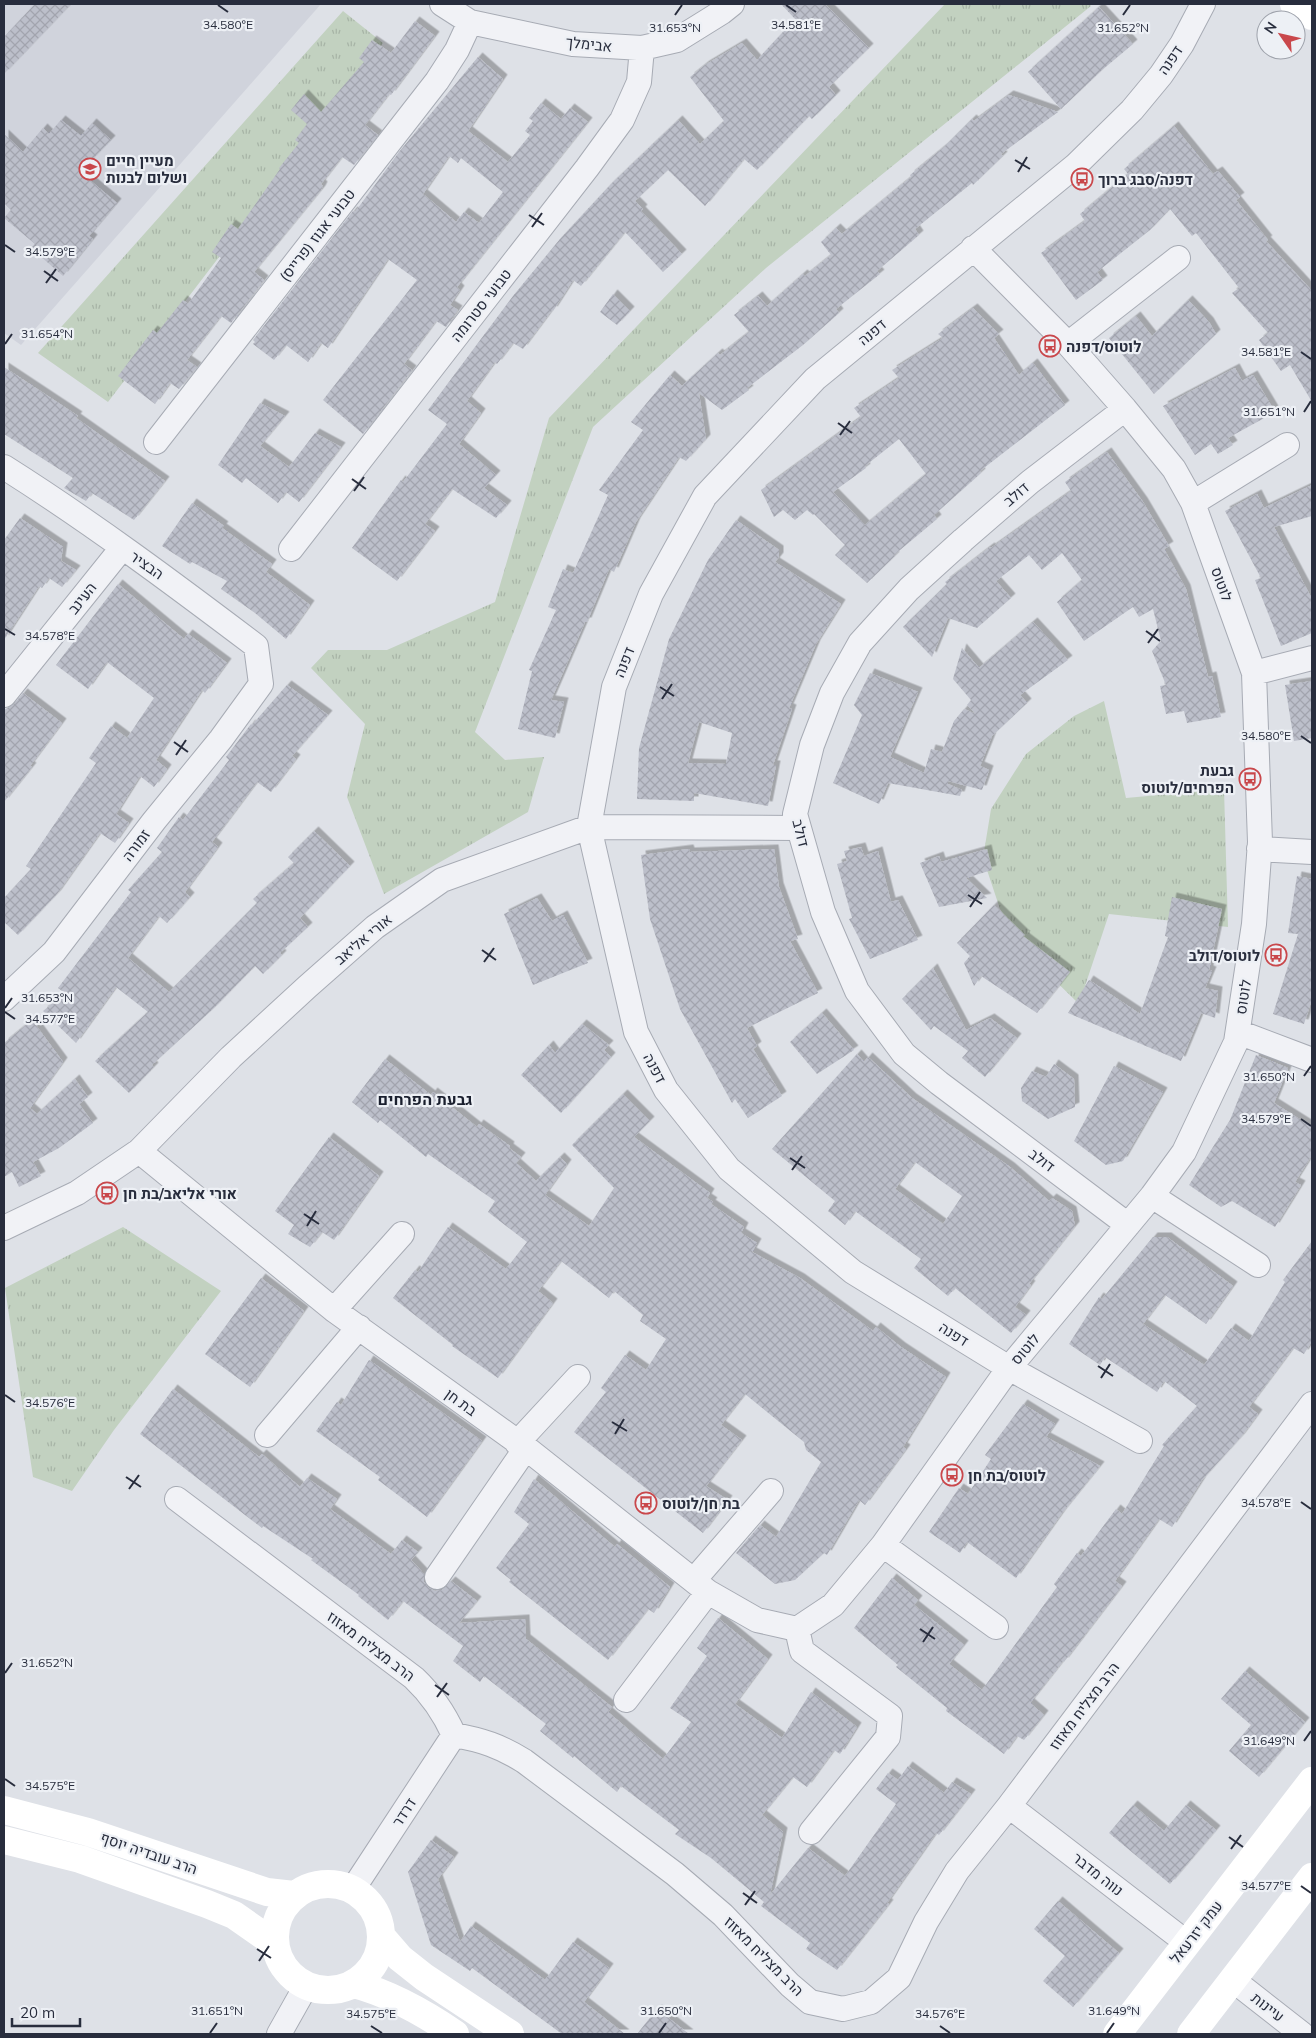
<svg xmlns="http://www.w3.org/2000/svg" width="1316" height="2038" viewBox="0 0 1316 2038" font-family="Mulish,Heebo,sans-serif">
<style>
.built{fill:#d0d3dc}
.park{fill:url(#park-tufts)}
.building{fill:url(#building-cross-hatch);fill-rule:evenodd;filter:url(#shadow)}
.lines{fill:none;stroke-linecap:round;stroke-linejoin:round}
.street-casing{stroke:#a7abb4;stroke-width:26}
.street{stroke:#f1f2f6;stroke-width:24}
.secondary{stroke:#fff;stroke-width:28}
.ticks{fill:none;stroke:#282d3d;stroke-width:2}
.labels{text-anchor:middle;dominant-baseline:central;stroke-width:4.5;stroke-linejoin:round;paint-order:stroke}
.street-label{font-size:15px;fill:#282d3d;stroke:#edf0f5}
.poi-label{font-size:15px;font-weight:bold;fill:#282d3d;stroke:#edf0f5;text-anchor:start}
.neighbourhood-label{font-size:16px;font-weight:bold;fill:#1a1f2e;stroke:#edf0f5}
.ticks-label{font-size:12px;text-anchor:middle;fill:#282d3d;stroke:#edf0f5;stroke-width:4.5;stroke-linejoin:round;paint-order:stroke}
</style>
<defs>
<pattern id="park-tufts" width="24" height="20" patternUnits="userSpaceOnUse" patternTransform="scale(1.25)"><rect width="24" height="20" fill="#c2d1c0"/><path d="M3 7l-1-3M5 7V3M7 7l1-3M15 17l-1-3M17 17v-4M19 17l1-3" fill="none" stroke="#a7b4a6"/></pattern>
<pattern id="building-cross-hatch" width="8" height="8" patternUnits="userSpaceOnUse" patternTransform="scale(1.25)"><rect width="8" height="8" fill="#bcbfca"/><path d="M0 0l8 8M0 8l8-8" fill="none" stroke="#a2a4ae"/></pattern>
<filter id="shadow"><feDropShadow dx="4.5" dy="-4.5" stdDeviation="0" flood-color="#0004"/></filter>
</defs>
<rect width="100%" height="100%" fill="#dee1e7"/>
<path class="built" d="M4 4H321L21 345 4 333Z"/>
<path class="park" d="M945 4H1089L1091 6 766 268 593 427 475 732 505 760 544 757 528 812 384 894 347 797 365 724 311 668 328 650H387L495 602 549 418Z
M343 11 383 43 108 402 38 353Z
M1104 701 1126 798 1224 789 1228 927 1109 914 1079 1004 1037 963 1000 909 983 858 991 809 1026 754 1074 716Z
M123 1227 221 1291 114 1430 72 1491 33 1477 5 1288Z"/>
<path class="building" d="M35 4H71L4 74V37Z
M781 4H825L869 48 829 87 836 95 812 119 809 116 757 170 744 159 705 206 668 170 635 201 643 209 641 211 682 254 663 272 625 232 581 286 573 280 553 311 552 310 523 349 513 343 497 364 495 362 467 401 481 413 459 444 496 475 484 488 507 505 496 518 452 489 425 524 435 531 397 581 352 548 401 480 403 482 447 424 428 410 513 296 560 239 611 184 678 120 700 144 724 121 690 77 705 65 742 43 757 60 795 19Z
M1099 7 1133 44 1102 70 1061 109 1028 72Z
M415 21 435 36 391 95 389 94 365 125 378 135 354 165 342 157 321 184 323 186 321 190 254 272 264 280 231 323 221 316 187 360 197 367 179 389 170 383 155 404 118 376 153 330 157 333 183 300 188 304 221 258 212 252 231 224 238 229 280 169 279 168 299 143 295 140 307 124 291 110 304 94 321 112 364 62 359 58 372 40 391 53Z
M478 57 503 79 468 131 508 162 530 135 525 131 533 121 529 118 541 103 561 119 570 108 588 122 457 287 460 290 450 305 458 310 446 327 436 321 404 364 412 370 363 434 323 400 417 280 388 259 328 348 321 343 308 362 286 345 274 360 253 344 255 342 253 340 353 211 355 212 399 152ZM449 156 458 163 461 158 503 192 479 223 464 212 456 222 423 194Z
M1009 95 1058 112 1001 154 1003 156 973 185 972 183 915 229 919 235 877 271 880 274 836 309 839 313 803 345 747 388 749 390 722 410 699 393 706 439 686 461 679 457 636 522 614 572 609 569 587 622H585L551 700 564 702 555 738 518 729 532 671 529 670 556 610 548 607 563 569 573 573 608 495 599 490 643 430 631 422 670 375 682 386 718 353 720 355 749 332 734 315 758 296 767 306 803 274 805 276 831 255 821 242 836 228 842 234 911 177 910 175 944 147 972 119 974 121Z
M61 120 81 136 92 123 111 140 80 172 117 203 89 236 93 239 63 276 31 248 35 244 4 218 11 210 4 203V134L23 152 43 128 49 134Z
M1174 126 1213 174 1218 171 1240 197 1236 200 1268 240 1266 241 1312 291V402L1290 365 1281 371 1259 340 1268 333 1232 293 1239 288 1196 233 1192 236 1170 209 1150 230 1097 272 1103 280 1076 300 1041 253 1085 221 1080 214 1128 174 1124 169Z
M613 294 630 311 617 325 600 312Z
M1188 300 1209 322 1216 334 1154 394 1109 338 1136 316 1152 336Z
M973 308 999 334 994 338 1019 375 1033 363 1065 405 980 471 981 473 934 515 937 519 894 555 895 556 867 583 835 555 845 545 814 514 813 515 807 510 795 520 783 510 774 517 761 490 861 417 854 408 899 378 892 370 943 338 938 334ZM899 439 926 474 865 525 833 492 866 468 865 466Z
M4 367 78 416 76 418 165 481 134 520 92 493 86 501 64 488 73 478 4 434Z
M1235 368 1242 381 1253 375 1275 412 1228 438 1233 445 1218 454 1211 444 1195 455 1163 406Z
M260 403 285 416 260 446 289 467 315 433 341 447 299 502 286 492 278 503 246 478 242 483 218 465Z
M1107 452 1143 502 1169 546 1164 549 1186 589 1208 677 1212 676 1221 717 1187 723 1184 711 1166 714 1160 686 1166 685 1152 651 1161 641 1153 609 1139 617 1133 607 1084 641 1057 602 1082 580 1062 553 1042 570 1029 555 996 581 1011 598 977 628 948 618 932 657 903 627 947 584 945 582 990 547 991 548 1071 491 1065 482Z
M1312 485V516L1274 527 1312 599V633L1281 646 1255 580 1261 578 1225 511 1257 494 1264 508Z
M192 503 224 526 222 528 272 564 266 572 310 605 286 639 255 613 221 589 227 581 192 562 190 564 162 546Z
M20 518 63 547 61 561 76 570 62 587 49 578 42 588 39 586 4 640V540Z
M736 520 779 550V557L775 562 841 604 816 644 789 708 792 709 773 765H776L768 806 694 793V801L637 799 639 748 669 639 708 560ZM699 722 732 733 726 764 688 763Z
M118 584 184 639 188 634 227 663 205 693 202 690 156 760 167 769 154 787 140 776 116 814 129 823 115 843 100 833 57 894 18 935 4 922V898L31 869 26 866 96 763 89 758 111 726 127 738 154 698 107 662 88 689 56 665Z
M1033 622 1068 660 1020 695 1027 703 992 736 980 766 989 770 982 790 948 781V784L962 790 960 796 888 783 879 804 833 783 862 715 854 705 870 673 918 692 890 757 924 773 931 749 942 752 954 721 964 709 976 714 967 705 971 700 953 679 962 648 979 668Z
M1312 681V738L1294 741 1285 685Z
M287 685 328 715 292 756 296 759 271 792 257 782 212 842 218 847 185 892 190 897 167 923 159 916 128 958 169 992 257 903 253 899 294 863 288 857 314 831 350 866 300 918 308 927 280 953 282 955 263 974 255 966 214 1008 152 1065 154 1067 129 1093 95 1061 148 1012 116 987 76 1043 43 1011 65 993 58 988 131 892 128 890 162 852 157 848 179 817 183 820 229 760 226 757 251 724 252 725Z
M23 693 62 723 30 766 32 767 4 802V710L14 704Z
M861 847 864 856 878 851 891 902 898 900 918 940 870 959 849 919 852 918 837 864 847 861 844 851Z
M689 849 690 852 774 849 779 887 798 939 790 941 818 993 747 1028 757 1046 753 1049 782 1096 748 1118 735 1099 732 1103 680 1009 650 919 641 855Z
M987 849 992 870 966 878 987 898 939 907 920 863 939 856 941 862Z
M1297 876 1312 879V999L1304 1024 1273 1014 1298 934 1288 933Z
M1172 897 1222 909 1209 970 1212 971 1205 988 1218 991 1215 1018 1201 1013 1181 1061 1068 1013 1089 980 1140 1014 1168 937 1165 936Z
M537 898 552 921 563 915 588 963 533 985 504 914Z
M994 905 1025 935 1023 936 1070 972 1037 1013 981 976 974 986 964 963 970 956 957 943Z
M933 968 966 1030 990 1018 1017 1038 985 1077 962 1058 968 1051 934 1026 931 1030 902 999Z
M822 1013 854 1050 817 1074 790 1042Z
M32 1020 63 1062 30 1108 37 1114 75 1079 88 1097 79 1104 93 1123 59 1148 33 1162 41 1176 19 1187 12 1172 4 1177V1043Z
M582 1024 609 1045 604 1050 611 1057 561 1113 521 1075 549 1045 555 1053Z
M857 1054 864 1062 868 1057 912 1098 1010 1167 1049 1201 1052 1198 1072 1211 1075 1226 1029 1284 1031 1285 1015 1307 1026 1315 1011 1333 955 1288 948 1296 914 1268 921 1259 855 1211 845 1225 828 1211 835 1201 772 1149ZM915 1162 962 1196 943 1224 895 1189Z
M1256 1055 1288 1068 1274 1103 1312 1127V1155L1295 1182 1301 1185 1275 1227 1232 1201 1221 1207 1189 1185 1230 1120Z
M385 1059 431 1095 433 1092 477 1127 479 1124 510 1146 509 1148 521 1157 516 1163 536 1181 560 1157 567 1164 545 1195 589 1226 614 1188 572 1145 623 1094 650 1121 634 1137 710 1193 707 1198 713 1202 711 1204 744 1227 741 1233 757 1243 752 1252 800 1278 873 1331 876 1327 901 1347 946 1377 903 1447 906 1449 865 1505 859 1500 827 1555 824 1553 795 1580 775 1584 736 1553 760 1525 776 1537 821 1462 806 1450 804 1442 745 1394 721 1425 742 1440 706 1486 728 1500 703 1533 574 1432 606 1392 601 1388 625 1355 646 1370 666 1339 640 1321 643 1315 614 1291 609 1298 561 1261 538 1291 553 1303 498 1378 452 1346 453 1345 393 1298 415 1270 418 1272 448 1227 506 1269 527 1242 488 1212 495 1201 428 1154 426 1157 380 1120 378 1123 352 1102Z
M1054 1064 1074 1079 1075 1107 1048 1119 1022 1101 1021 1088 1032 1071 1046 1077Z
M1114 1066 1163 1092 1123 1161 1106 1165 1074 1141Z
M329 1137 379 1176 334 1240 322 1232 310 1247 288 1234 294 1225 275 1211Z
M1153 1237H1167L1233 1286 1206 1324 1165 1295 1143 1324 1204 1365 1231 1328 1249 1341 1285 1282 1283 1280 1312 1241V1341L1304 1354 1293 1348 1249 1407 1258 1414 1241 1437 1202 1480 1172 1527 1159 1519 1115 1581 1122 1586 1064 1662 1063 1661 1030 1703 1044 1715 1024 1740 1017 1736 1004 1754 946 1711 947 1708 896 1667 898 1665 854 1628 892 1578 918 1600 914 1605 964 1645 949 1664 982 1690 1057 1587 1054 1584 1077 1553 1081 1556 1116 1509 1122 1514 1164 1446 1162 1445 1197 1406 1164 1381 1157 1392 1105 1357 1100 1365 1069 1344 1099 1297 1102 1299Z
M261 1278 304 1311 250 1387 205 1354Z
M369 1360 482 1441 427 1517 378 1480 380 1477 316 1431 337 1402 341 1405Z
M173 1389 259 1457 262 1454 300 1487 307 1478 337 1499 330 1509 391 1554 402 1540 418 1552 411 1560 424 1574V1582L429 1588 435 1591 442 1590 451 1581 477 1601 459 1623 525 1619 526 1639 612 1707 608 1712 663 1759 691 1722 670 1708 707 1656 697 1648 718 1618 768 1659 735 1704 782 1738 811 1692 857 1727 840 1754 834 1750 807 1787 793 1777 762 1815 783 1832 770 1895 808 1848 845 1876 896 1804 876 1789 888 1773 898 1780 908 1766 944 1793 952 1782 971 1794 939 1835 936 1833 887 1903 889 1904 837 1970 806 1949 810 1943 761 1906 764 1902 711 1858 675 1834 679 1830 621 1786 617 1792 574 1756 573 1758 540 1731 546 1724 484 1676 480 1682 453 1661 463 1646 403 1601 388 1620 358 1596 359 1595 311 1560 313 1559 263 1526 262 1528 140 1434Z
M1023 1404 1055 1424 1046 1437 1100 1466 1062 1513 1016 1578 967 1542 960 1553 929 1532 959 1488 968 1494 991 1459 985 1455Z
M534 1479 615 1547 617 1544 670 1587 654 1613 648 1609 608 1660 509 1582 511 1580 496 1568 529 1524 514 1512Z
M1245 1671 1305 1722 1259 1777 1229 1751 1251 1725 1221 1699Z
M1133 1805 1164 1831 1186 1805 1216 1830 1170 1884 1109 1833Z
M431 1840 454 1857 438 1879 460 1942 471 1926 545 1980 573 1942 609 1968 584 2002 625 2034H562L472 1968 470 1971 431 1945 408 1872Z
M1058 1901 1119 1953 1073 2007 1043 1981 1065 1956 1034 1929Z
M657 2009 689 2034H637Z"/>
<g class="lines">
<g class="street-casing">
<path id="street" d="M442 4 470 22 573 44 642 48 677 40 722 12 732 4
M1068 344 1178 258
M1125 409 1030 482 963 540 909 589 860 643 832 693 812 745 795 814 823 912 857 991 904 1054 939 1083 1128 1225
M156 442 437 81 457 50 470 22
M4 467C91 522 174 584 256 646L261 684 221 739 154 821 54 952 4 999
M1193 503 1287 445
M291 549 587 168 622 120 639 82 642 48
M1254 673 1312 658
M4 695 122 548
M1259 849 1312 852
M1238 1032 1312 1060
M139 1151 334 1310 526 1448 708 1592 757 1620 797 1629
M1152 1196 1258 1265
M4 1228 77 1193 139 1151 231 1057 307 987 375 927 442 880 589 827 798 828
M334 1310 402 1234
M267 1435 359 1327
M1140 1441 1009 1368 853 1272 729 1169 666 1090 636 1032 589 827 614 687 651 594 705 496 815 379 1076 165 1132 110 1161 75 1182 44 1203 4
M517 1443 578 1377
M177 1499 414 1678C432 1695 444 1713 454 1735 482 1740 500 1746 524 1761L675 1874 723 1915 790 1985 810 2002 843 2009 871 2002 899 1978 926 1922 957 1871 1009 1806 1312 1404
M883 1545 996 1627
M437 1577 526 1448
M694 1580 771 1491
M797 1629 833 1605 883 1545 1009 1368 1152 1196 1184 1152 1236 1042 1254 924 1260 842 1254 673 1193 503 1174 469 1125 409 1068 344 973 248
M797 1629 802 1651 890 1716 888 1737 811 1832
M626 1700 708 1592
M1009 1806 1187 1943
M353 1889 454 1735
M1233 1980 1302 2034
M279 2034 306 1986"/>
</g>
<use href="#street" class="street"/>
<path class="secondary" d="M1294 4 1312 16
M4 1810 88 1832 267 1892 294 1895
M4 1840 80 1859 207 1904 234 1915 274 1943
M275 1937a53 53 0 1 1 106 0a53 53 0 1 1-106 0Z
M381 1936 400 1958 424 1977 510 2034
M354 1984C391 1994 423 2012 455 2034
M1117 2034 1312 1781
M1191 2034 1312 1877"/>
</g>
<path class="ticks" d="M218 5 228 12M786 5 796 12M675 15 682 5M1123 15 1130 5M1015 160 1030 169M1018 172 1027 157M529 215 544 225M532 227 542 213M5 245 15 252M44 271 58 281M46 283 56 269M5 344 12 334M1301 352 1311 359M1304 412 1311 401M838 423 852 433M840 435 850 421M352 479 366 489M354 491 364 477M5 629 15 635M1146 631 1160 641M1148 643 1158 629M660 687 674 696M662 699 672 684M1301 736 1311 743M174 742 188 752M176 755 186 740M968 895 982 904M970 907 980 892M482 950 496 960M484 962 494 948M5 1008 12 998M5 1012 15 1019M1304 1076 1311 1066M1301 1119 1311 1126M790 1158 805 1168M792 1170 802 1156M304 1214 319 1224M307 1226 316 1211M1098 1366 1113 1376M1101 1378 1110 1364M5 1395 15 1402M612 1422 627 1431M615 1434 624 1419M126 1477 141 1487M129 1489 139 1475M1301 1502 1311 1509M920 1629 935 1639M923 1642 933 1627M5 1673 12 1663M435 1685 449 1695M437 1697 447 1683M1304 1741 1311 1731M5 1779 15 1786M1229 1837 1243 1847M1231 1849 1241 1835M1301 1886 1311 1893M743 1893 757 1903M745 1905 755 1891M257 1949 271 1958M259 1961 269 1946M371 2026 382 2033M940 2026 950 2033M210 2033 217 2023M659 2033 666 2023M1107 2033 1114 2023"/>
<defs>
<g id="school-ring" transform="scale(1.125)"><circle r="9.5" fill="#edf0f5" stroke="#c9474b" stroke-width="1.5"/><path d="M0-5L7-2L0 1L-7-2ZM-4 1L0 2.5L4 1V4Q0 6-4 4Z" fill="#c9474b"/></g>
<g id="bus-ring" transform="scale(1.125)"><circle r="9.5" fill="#edf0f5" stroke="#c9474b" stroke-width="1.5"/><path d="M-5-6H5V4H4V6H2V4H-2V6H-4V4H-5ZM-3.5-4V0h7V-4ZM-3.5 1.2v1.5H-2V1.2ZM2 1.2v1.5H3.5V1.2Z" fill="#c9474b"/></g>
</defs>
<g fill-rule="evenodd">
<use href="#school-ring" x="90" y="169"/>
<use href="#bus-ring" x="1082" y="179"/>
<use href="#bus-ring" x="1050" y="346"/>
<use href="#bus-ring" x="1250" y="779"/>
<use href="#bus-ring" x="1276" y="955"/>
<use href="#bus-ring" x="107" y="1193"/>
<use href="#bus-ring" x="952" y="1475"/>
<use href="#bus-ring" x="646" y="1503"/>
</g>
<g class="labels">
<g class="street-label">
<text transform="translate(589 44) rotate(6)">אבימלך</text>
<text transform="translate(1170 60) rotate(-56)">דפנה</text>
<text transform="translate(317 235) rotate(-52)">טבועי אגוז (פרייס)</text>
<text transform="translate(481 305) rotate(-52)">טבועי סטרומה</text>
<text transform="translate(872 332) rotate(-40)">דפנה</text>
<text transform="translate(1016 494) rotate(-41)">דולב</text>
<text transform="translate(147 565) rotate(35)">הבציר</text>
<text transform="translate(1222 584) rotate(70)">לוטוס</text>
<text transform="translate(82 598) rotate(-51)">העינב</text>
<text transform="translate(624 662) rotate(-68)">דפנה</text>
<text transform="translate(801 833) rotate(76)">דולב</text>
<text transform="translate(136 845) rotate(-53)">זמורה</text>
<text transform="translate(363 939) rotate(-40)">אורי אליאב</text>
<text transform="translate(1243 997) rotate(-81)">לוטוס</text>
<text transform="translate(655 1068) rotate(62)">דפנה</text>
<text transform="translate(1042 1160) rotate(37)">דולב</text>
<text transform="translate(954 1334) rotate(32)">דפנה</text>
<text transform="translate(1025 1349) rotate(-50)">לוטוס</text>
<text transform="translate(461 1402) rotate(36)">בת חן</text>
<text transform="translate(371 1646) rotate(37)">הרב מצליח מאזוז</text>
<text transform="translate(1084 1706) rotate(-53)">הרב מצליח מאזוז</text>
<text transform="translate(404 1812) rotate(-57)">דרדר</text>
<text transform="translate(149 1853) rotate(19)">הרב עובדיה יוסף</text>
<text transform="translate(1098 1874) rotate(38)">נווה מדבר</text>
<text transform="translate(1196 1932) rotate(-52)">עמק יזרעאל</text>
<text transform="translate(764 1956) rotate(45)">הרב מצליח מאזוז</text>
<text transform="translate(1268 2007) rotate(38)">עיינות</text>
</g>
<g class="poi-label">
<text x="106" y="160">מעיין חיים<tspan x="106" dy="17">ושלום לבנות</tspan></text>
<text x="1098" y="179">דפנה/סבג ברוך</text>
<text x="1066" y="346">לוטוס/דפנה</text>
<text x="1234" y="770" text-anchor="end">גבעת<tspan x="1234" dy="17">הפרחים/לוטוס</tspan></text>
<text x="1260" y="955" text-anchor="end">לוטוס/דולב</text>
<text x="123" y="1193">אורי אליאב/בת חן</text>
<text x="968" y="1475">לוטוס/בת חן</text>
<text x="662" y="1503">בת חן/לוטוס</text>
</g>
<g class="neighbourhood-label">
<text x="425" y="1099">גבעת הפרחים</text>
</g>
</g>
<g class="ticks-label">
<text x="228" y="29">34.580°E</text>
<text x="796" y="29">34.581°E</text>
<text x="675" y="32">31.653°N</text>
<text x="1123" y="32">31.652°N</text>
<text x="50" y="256">34.579°E</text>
<text x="47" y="338">31.654°N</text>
<text x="1266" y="356">34.581°E</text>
<text x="1269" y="416">31.651°N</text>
<text x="50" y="640">34.578°E</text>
<text x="1266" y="740">34.580°E</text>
<text x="47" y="1002">31.653°N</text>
<text x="50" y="1023">34.577°E</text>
<text x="1269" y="1081">31.650°N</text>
<text x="1266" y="1123">34.579°E</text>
<text x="50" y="1407">34.576°E</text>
<text x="1266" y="1507">34.578°E</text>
<text x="47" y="1667">31.652°N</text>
<text x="1269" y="1745">31.649°N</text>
<text x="50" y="1790">34.575°E</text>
<text x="1266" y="1890">34.577°E</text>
<text x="217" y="2015">31.651°N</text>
<text x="666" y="2015">31.650°N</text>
<text x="1114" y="2015">31.649°N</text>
<text x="371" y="2018">34.575°E</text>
<text x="940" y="2018">34.576°E</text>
</g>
<rect width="1316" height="2038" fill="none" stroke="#282d3d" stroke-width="10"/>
<g transform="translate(1281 35) rotate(304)"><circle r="24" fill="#edf0f5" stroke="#9ea2ab"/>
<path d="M0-4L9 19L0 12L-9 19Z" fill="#c9474b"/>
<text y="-8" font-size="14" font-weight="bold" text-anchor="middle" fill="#282d3d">N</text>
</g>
<path d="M12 2018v8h68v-8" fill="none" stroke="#282d3d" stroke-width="2.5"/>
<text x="20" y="2018" font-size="15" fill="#282d3d" stroke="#edf0f5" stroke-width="4" paint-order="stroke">20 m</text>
</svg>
